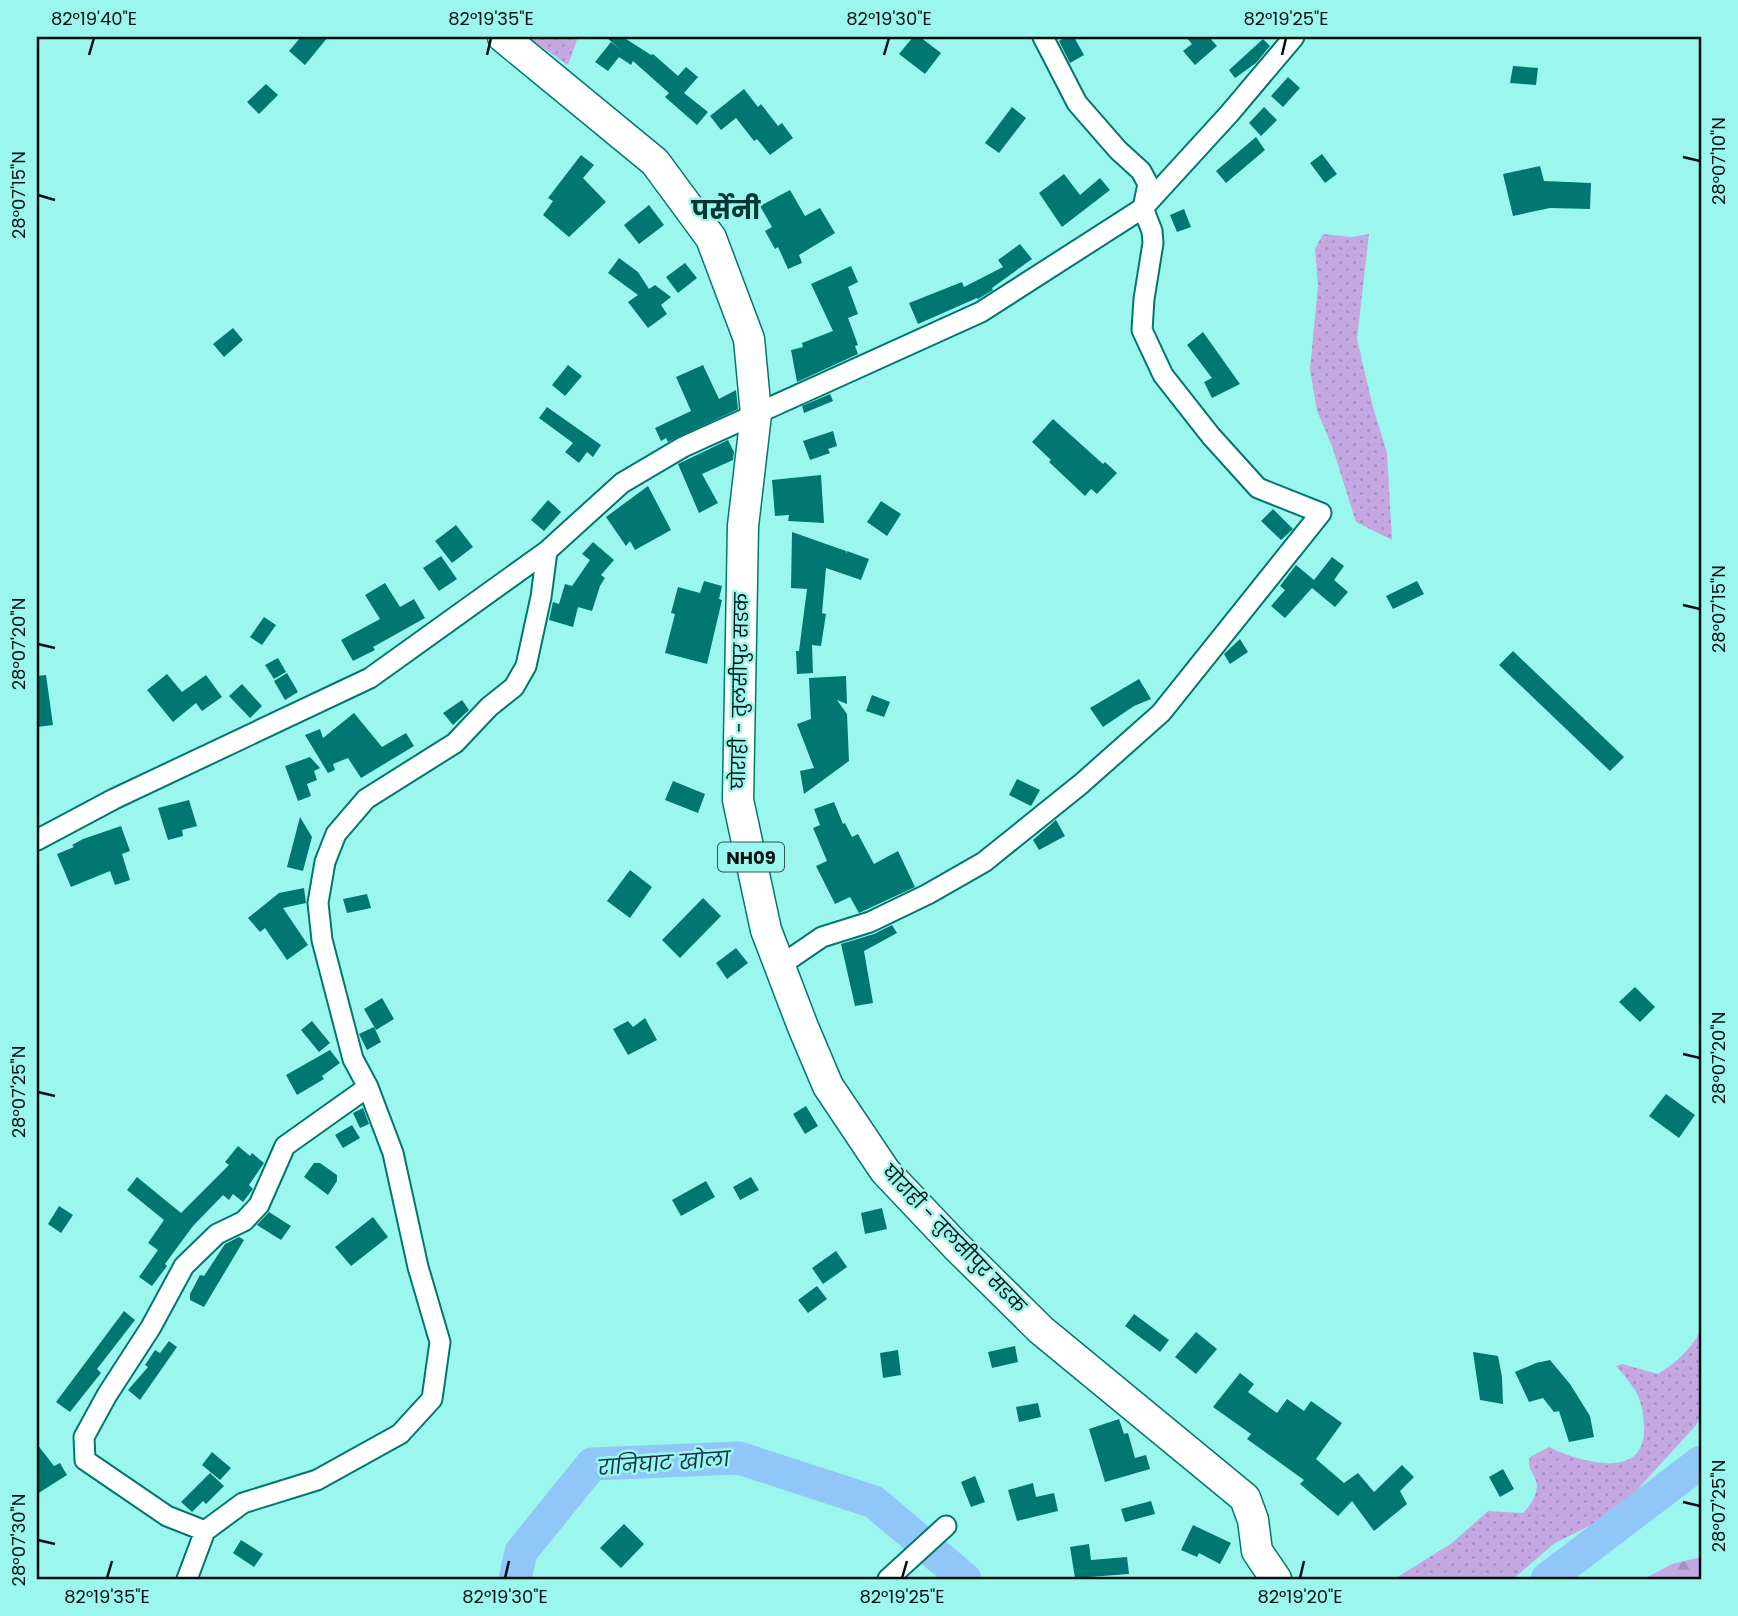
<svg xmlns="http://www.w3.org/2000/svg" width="1738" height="1616" viewBox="0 0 1738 1616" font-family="Poppins,'Noto Sans Devanagari',sans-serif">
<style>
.grass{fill:url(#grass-dots)}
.forest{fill:url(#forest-firs)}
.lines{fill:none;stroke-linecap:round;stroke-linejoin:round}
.river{stroke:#91c6f8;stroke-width:33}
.building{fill:#007770}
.street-casing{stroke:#017770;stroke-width:23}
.primary-casing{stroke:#017770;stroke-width:33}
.street{stroke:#fff;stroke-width:19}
.primary{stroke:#fff;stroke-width:30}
.ticks{fill:none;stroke:#00100e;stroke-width:2.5}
.labels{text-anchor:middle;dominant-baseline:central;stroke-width:5;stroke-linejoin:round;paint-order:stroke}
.shield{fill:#9bf7ee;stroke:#2e5551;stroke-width:2}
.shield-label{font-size:18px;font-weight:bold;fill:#00100e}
.street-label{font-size:19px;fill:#00100e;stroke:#9bf7ee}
.water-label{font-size:21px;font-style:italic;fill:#122f48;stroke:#9bf7ee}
.district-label{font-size:26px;font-weight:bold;fill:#003733;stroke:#9bf7ee}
.neatline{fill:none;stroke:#00100e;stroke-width:2.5}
.ticks-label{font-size:18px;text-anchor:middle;fill:#00100e}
</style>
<defs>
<pattern id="grass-dots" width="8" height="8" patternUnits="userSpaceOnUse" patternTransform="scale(1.75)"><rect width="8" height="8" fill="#c5a8e1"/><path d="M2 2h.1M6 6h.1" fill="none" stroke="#a790c0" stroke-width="1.8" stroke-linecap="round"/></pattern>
<pattern id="forest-firs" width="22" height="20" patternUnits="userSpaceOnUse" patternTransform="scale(1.75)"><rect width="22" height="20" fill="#c5a8e1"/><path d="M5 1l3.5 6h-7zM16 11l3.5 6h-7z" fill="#a790c0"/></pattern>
</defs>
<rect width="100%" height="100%" fill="#9bf7ee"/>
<path class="grass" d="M527 37H578L568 65Z
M1323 234 1352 237 1369 234 1357 339 1373 407 1387 453 1392 540 1356 522 1332 446 1317 411 1310 369 1318 286 1315 249Z
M1701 1330V1415L1697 1424 1617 1512 1555 1543 1513 1579 1396 1578 1452 1543 1488 1511 1523 1513C1530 1507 1537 1494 1537 1486 1536 1474 1526 1469 1530 1457L1549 1447C1577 1461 1645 1482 1644 1429 1644 1416 1642 1403 1636 1392 1631 1383 1623 1374 1616 1366L1622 1364 1658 1374C1677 1362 1690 1350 1701 1330Z"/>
<path class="forest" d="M1701 1557V1579H1644L1672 1564Z"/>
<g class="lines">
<path class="river" d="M515 1579 521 1552 592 1464 739 1458 874 1502 965 1579
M1547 1579 1701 1462"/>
</g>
<path class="building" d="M301 37H328L305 65 289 51Z
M606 37H623L651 55 653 54 678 76 686 67 698 77 684 93 708 112 697 125 665 97 669 93 633 61 631 65 619 57 608 71 595 62 611 42 622 51Z
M913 37H920L941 53 925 74 899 54Z
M1066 37H1074L1084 55 1070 63 1059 41Z
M1186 37H1209L1217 46 1195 65 1183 51 1192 44Z
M1263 39 1270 46 1256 63 1235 78 1229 70Z
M1513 66 1538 68 1536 85 1510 83Z
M1288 77 1300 88 1283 107 1271 96Z
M266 84 278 95 259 114 247 102Z
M744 89 758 107 761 104 778 126 782 123 793 138 770 155 757 139 754 141 736 118 721 130 710 116Z
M1012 107 1026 118 999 153 985 143Z
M1264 107 1277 120 1261 136 1249 123Z
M1256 137 1265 150 1226 183 1216 171Z
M1322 154 1337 174 1325 183 1310 163Z
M581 155 594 165 583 178 606 202 569 237 543 215 553 201 548 198Z
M1540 166 1544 181 1591 183 1590 209 1550 208 1513 216 1503 174Z
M1064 174 1080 195 1100 178 1110 190 1062 227 1039 193Z
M790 190 805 216 820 208 835 233 799 255 802 263 788 269 778 247 775 249 765 231 772 227 760 206Z
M649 205 664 225 639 244 624 225Z
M1184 209 1191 227 1177 232 1170 215Z
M1020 244 1032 259 992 288 993 290 978 299 977 298 918 324 909 303 962 282 964 287 1003 267 998 260Z
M619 258 638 272 649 289 655 285 671 297 661 305 667 314 648 328 628 302 638 295 608 273Z
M685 263 697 278 678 293 666 277Z
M851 266 858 282 848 287 858 314 848 318 858 345 855 346 858 354 797 382 791 350 803 347 802 343 833 331 811 284Z
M233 328 243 340 224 357 213 344Z
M1203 332 1240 384 1212 398 1204 382 1212 378 1187 345Z
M568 365 582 376 565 396 552 385Z
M703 365 719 399 736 390 738 409 668 442 666 438 661 441 655 428 691 411 676 377Z
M830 394 833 401 804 413 802 406Z
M547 407 601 445 593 457 587 452 579 463 565 452 573 443 539 418Z
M1053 419 1103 464 1105 462 1117 473 1097 494 1091 489 1085 496 1049 462 1051 460 1032 442Z
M833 431 837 446 828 449 830 453 810 460 803 441Z
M728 440 734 452 733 460 702 474 718 503 699 513 678 464Z
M821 475 824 523 788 521 789 515 775 516 772 480Z
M648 486 671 530 635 550 630 541 626 546 606 517Z
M548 500 561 512 544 531 531 520Z
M881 501 901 514 887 536 867 522Z
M1273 509 1293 529 1281 540 1261 521Z
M456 525 473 547 452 563 435 541Z
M792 532 846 551V554L847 551 869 559 861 580 826 568 822 613 826 614 821 646 812 645 813 673 797 674 796 651H799L807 589 791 588Z
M593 542 614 560 601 575 605 578 600 586 592 611 578 607 573 627 549 620 553 602 559 604 565 584 572 586 590 560 582 554Z
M441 556 457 579 439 591 423 568Z
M1332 557 1344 566 1334 580 1348 592 1335 607 1312 588 1285 618 1271 606 1285 590 1280 586 1296 565 1314 580Z
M704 581 722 586 719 599 722 600 707 664 665 653 675 614 671 613 678 587 700 593Z
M1417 581 1424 594 1393 609 1386 596Z
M385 583 400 607 414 599 425 618 373 647 375 650 353 661 341 640 380 619 365 595Z
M264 617 276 625 262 645 250 637Z
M1240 639 1248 652 1230 664 1224 654Z
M1513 651 1624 757 1610 771 1499 665Z
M278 658 286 672 274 679 265 665Z
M287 673 298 692 285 700 274 681Z
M167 674 182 692 206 675 222 697 202 711 196 703 173 722 147 690Z
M46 675 53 725 37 727V676Z
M846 676 847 704 837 700 847 714 849 761 804 794 800 771 814 768 797 724 811 719 809 678Z
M1139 679 1151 699 1134 706 1103 727 1090 708Z
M242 684 262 706 250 718 229 696Z
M872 695 890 702 884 717 866 711Z
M462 700 469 710 453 725 443 713Z
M354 713 382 747 406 733 414 746 361 778 348 758 333 764 335 770 328 773 305 735 320 729 323 738Z
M310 757 320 768 314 771 317 780 307 784 311 796 298 801 285 766Z
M1017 779 1040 790 1031 806 1009 795Z
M673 781 705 794 698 813 665 800Z
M189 800 197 826 182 830 183 836 168 840 158 808Z
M834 802 843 824 845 823 852 837 858 834 874 864 898 851 915 887 859 913 850 897 835 904 816 866 827 861 813 828 820 825 814 809Z
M300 817 312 837 303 871 287 867Z
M1056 820 1065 836 1039 850 1033 840Z
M121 826 130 851 122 854 130 880 115 885 110 871 71 887 57 854 74 847 72 845 83 839Z
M630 870 652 887 630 918 607 901Z
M304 888 306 903 283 908 308 945 287 960 265 928 260 932 248 918 279 893Z
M367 894 371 908 347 913 343 899Z
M703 898 721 916 680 958 662 940Z
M892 925 897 933 864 951 873 1003 855 1006 841 944 874 934Z
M736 948 748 963 727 979 716 963Z
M1635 987 1655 1007 1640 1022 1619 1002Z
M382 998 394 1019 376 1030 364 1009Z
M645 1018 657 1040 628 1055 613 1029 628 1021 633 1027Z
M312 1021 330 1043 319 1052 301 1030Z
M374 1027 381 1042 367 1050 359 1034Z
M330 1050 340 1063 322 1076 324 1079 297 1095 286 1075Z
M1666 1094 1695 1115 1679 1138 1649 1116Z
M806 1106 818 1126 805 1134 793 1114Z
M363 1108 369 1124 360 1128 353 1113Z
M352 1125 360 1138 343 1148 335 1135Z
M238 1146 250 1156 252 1153 264 1163 249 1185 253 1189 243 1202 233 1194 229 1200 223 1195 193 1226 165 1264 167 1266 152 1286 139 1277 158 1250 148 1243 164 1220 127 1190 137 1177 181 1213 229 1165 225 1162Z
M314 1163H320L337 1175V1181L328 1195 304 1177Z
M751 1177 759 1190 740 1200 733 1187Z
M706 1181 715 1197 681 1216 672 1200Z
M59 1206 73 1215 61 1233 48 1224Z
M882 1208 887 1229 865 1234 861 1213Z
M269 1212 291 1226 281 1240 257 1225Z
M373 1217 388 1237 351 1266 335 1247Z
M239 1237 244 1240 204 1307 190 1300V1294L200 1275 204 1276 225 1244Z
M836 1251 847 1267 823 1284 812 1268Z
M817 1286 827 1299 808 1313 798 1300Z
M124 1311 135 1320 97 1369 101 1373 70 1412 56 1402Z
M1134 1314 1169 1340 1160 1352 1125 1326Z
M1196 1332 1217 1349 1196 1374 1175 1357Z
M169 1341 177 1347 140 1400 128 1390 148 1367 145 1365 155 1350 160 1353Z
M1015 1346 1018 1362 992 1368 988 1352Z
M898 1350 901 1375 883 1378 880 1353Z
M1473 1352 1498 1356 1502 1377 1503 1404 1480 1400Z
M1550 1360 1570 1384 1590 1416 1594 1437 1569 1442 1559 1411 1554 1412 1543 1398 1529 1402 1515 1372 1536 1363Z
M1240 1373 1254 1384 1248 1392 1277 1413 1287 1399 1304 1411 1311 1401 1342 1423 1316 1459 1344 1483 1358 1473 1374 1492 1402 1465 1414 1477 1400 1491 1407 1504 1374 1531 1352 1501 1338 1516 1300 1484 1304 1480 1247 1439 1251 1434 1213 1407Z
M1038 1403 1041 1417 1019 1422 1016 1407Z
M1119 1419 1124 1434 1128 1433 1135 1458 1146 1455 1150 1469 1105 1482 1089 1429Z
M37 1444 54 1466 60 1463 67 1475 37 1494Z
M212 1452 231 1468 220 1480 202 1465Z
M1503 1469 1514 1489 1500 1497 1489 1477Z
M210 1473 224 1486 206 1504 203 1501 192 1512 181 1502Z
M975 1476 985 1502 971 1507 961 1482Z
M1033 1483 1036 1497 1054 1493 1058 1511 1017 1521 1008 1490Z
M1151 1501 1155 1514 1125 1522 1121 1509Z
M624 1524 644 1544 621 1568 600 1548Z
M1193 1525 1231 1543 1220 1564 1199 1553 1197 1557 1181 1550Z
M241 1540 263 1554 254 1567 233 1553Z
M1089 1544 1091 1560 1127 1557 1129 1574 1075 1578 1070 1547Z"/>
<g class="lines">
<g class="street-casing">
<path id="street" d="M37 840 114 799 370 678 547 551 622 483 683 447 981 312 1143 208 1229 114 1294 37
M781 965 822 937 870 922 928 894 984 862 1081 784 1161 713 1321 513 1258 488 1211 436 1163 375 1142 330 1144 299 1153 243 1152 231 1143 208 1148 184 1141 171 1118 150 1077 103 1043 37
M205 1531 167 1516 85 1460 84 1437 107 1395 151 1327 184 1266 217 1234 244 1221 259 1205 285 1146 368 1087
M187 1579 205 1531 243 1503 317 1480 400 1434 432 1399 440 1342 418 1267 393 1153 368 1087 353 1059 322 940 318 903 325 862 336 834 366 799 455 743 489 707 514 687 526 666 541 597 547 551
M888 1579 946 1526"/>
</g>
<g class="primary-casing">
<path id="primary" d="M503 37 655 162 711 238 749 339 756 414 743 526 738 800 766 930 803 1027 828 1086 885 1171 956 1246 1041 1330 1245 1498 1253 1520 1257 1551 1276 1579"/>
</g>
<use href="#street" class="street"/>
<use href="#primary" class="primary"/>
</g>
<path class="ticks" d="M89 55 94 38M487 55 491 38M884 55 889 38M1282 55 1286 38M1683 157 1700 161M38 195 55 200M1683 605 1700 609M38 644 55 648M1683 1054 1700 1058M38 1092 55 1096M1683 1502 1700 1506M38 1540 55 1544M107 1578 112 1561M505 1578 509 1561M902 1578 907 1561M1300 1578 1304 1561"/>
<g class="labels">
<rect class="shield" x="718" y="842.5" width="66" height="29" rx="5"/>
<g class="shield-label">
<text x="751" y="857">NH09</text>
</g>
<g class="street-label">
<text transform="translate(740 691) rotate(-89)">घोराही - तुलसीपुर सडक</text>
<text transform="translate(954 1239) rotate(46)">घोराही - तुलसीपुर सडक</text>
</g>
<g class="water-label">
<text transform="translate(664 1463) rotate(-4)">रानिघाट खोला</text>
</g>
<g class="district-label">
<text x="726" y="210">पर्सेनी</text>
</g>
</g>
<rect width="1738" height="1616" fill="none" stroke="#9bf7ee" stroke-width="77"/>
<rect x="38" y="38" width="1662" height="1540" class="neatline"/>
<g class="ticks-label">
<text x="94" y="25">82°19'40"E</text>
<text x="491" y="25">82°19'35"E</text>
<text x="889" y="25">82°19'30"E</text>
<text x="1286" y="25">82°19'25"E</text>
<text transform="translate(1719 161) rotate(-90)" y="6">28°07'10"N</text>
<text transform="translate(19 195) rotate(-90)" y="6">28°07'15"N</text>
<text transform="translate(1719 609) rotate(-90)" y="6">28°07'15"N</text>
<text transform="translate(19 644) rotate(-90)" y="6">28°07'20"N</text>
<text transform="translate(1719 1058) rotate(-90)" y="6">28°07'20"N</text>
<text transform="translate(19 1092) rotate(-90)" y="6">28°07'25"N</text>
<text transform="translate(1719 1506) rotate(-90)" y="6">28°07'25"N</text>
<text transform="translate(19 1540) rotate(-90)" y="6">28°07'30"N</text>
<text x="107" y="1603">82°19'35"E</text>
<text x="505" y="1603">82°19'30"E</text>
<text x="902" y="1603">82°19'25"E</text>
<text x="1300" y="1603">82°19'20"E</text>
</g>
</svg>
